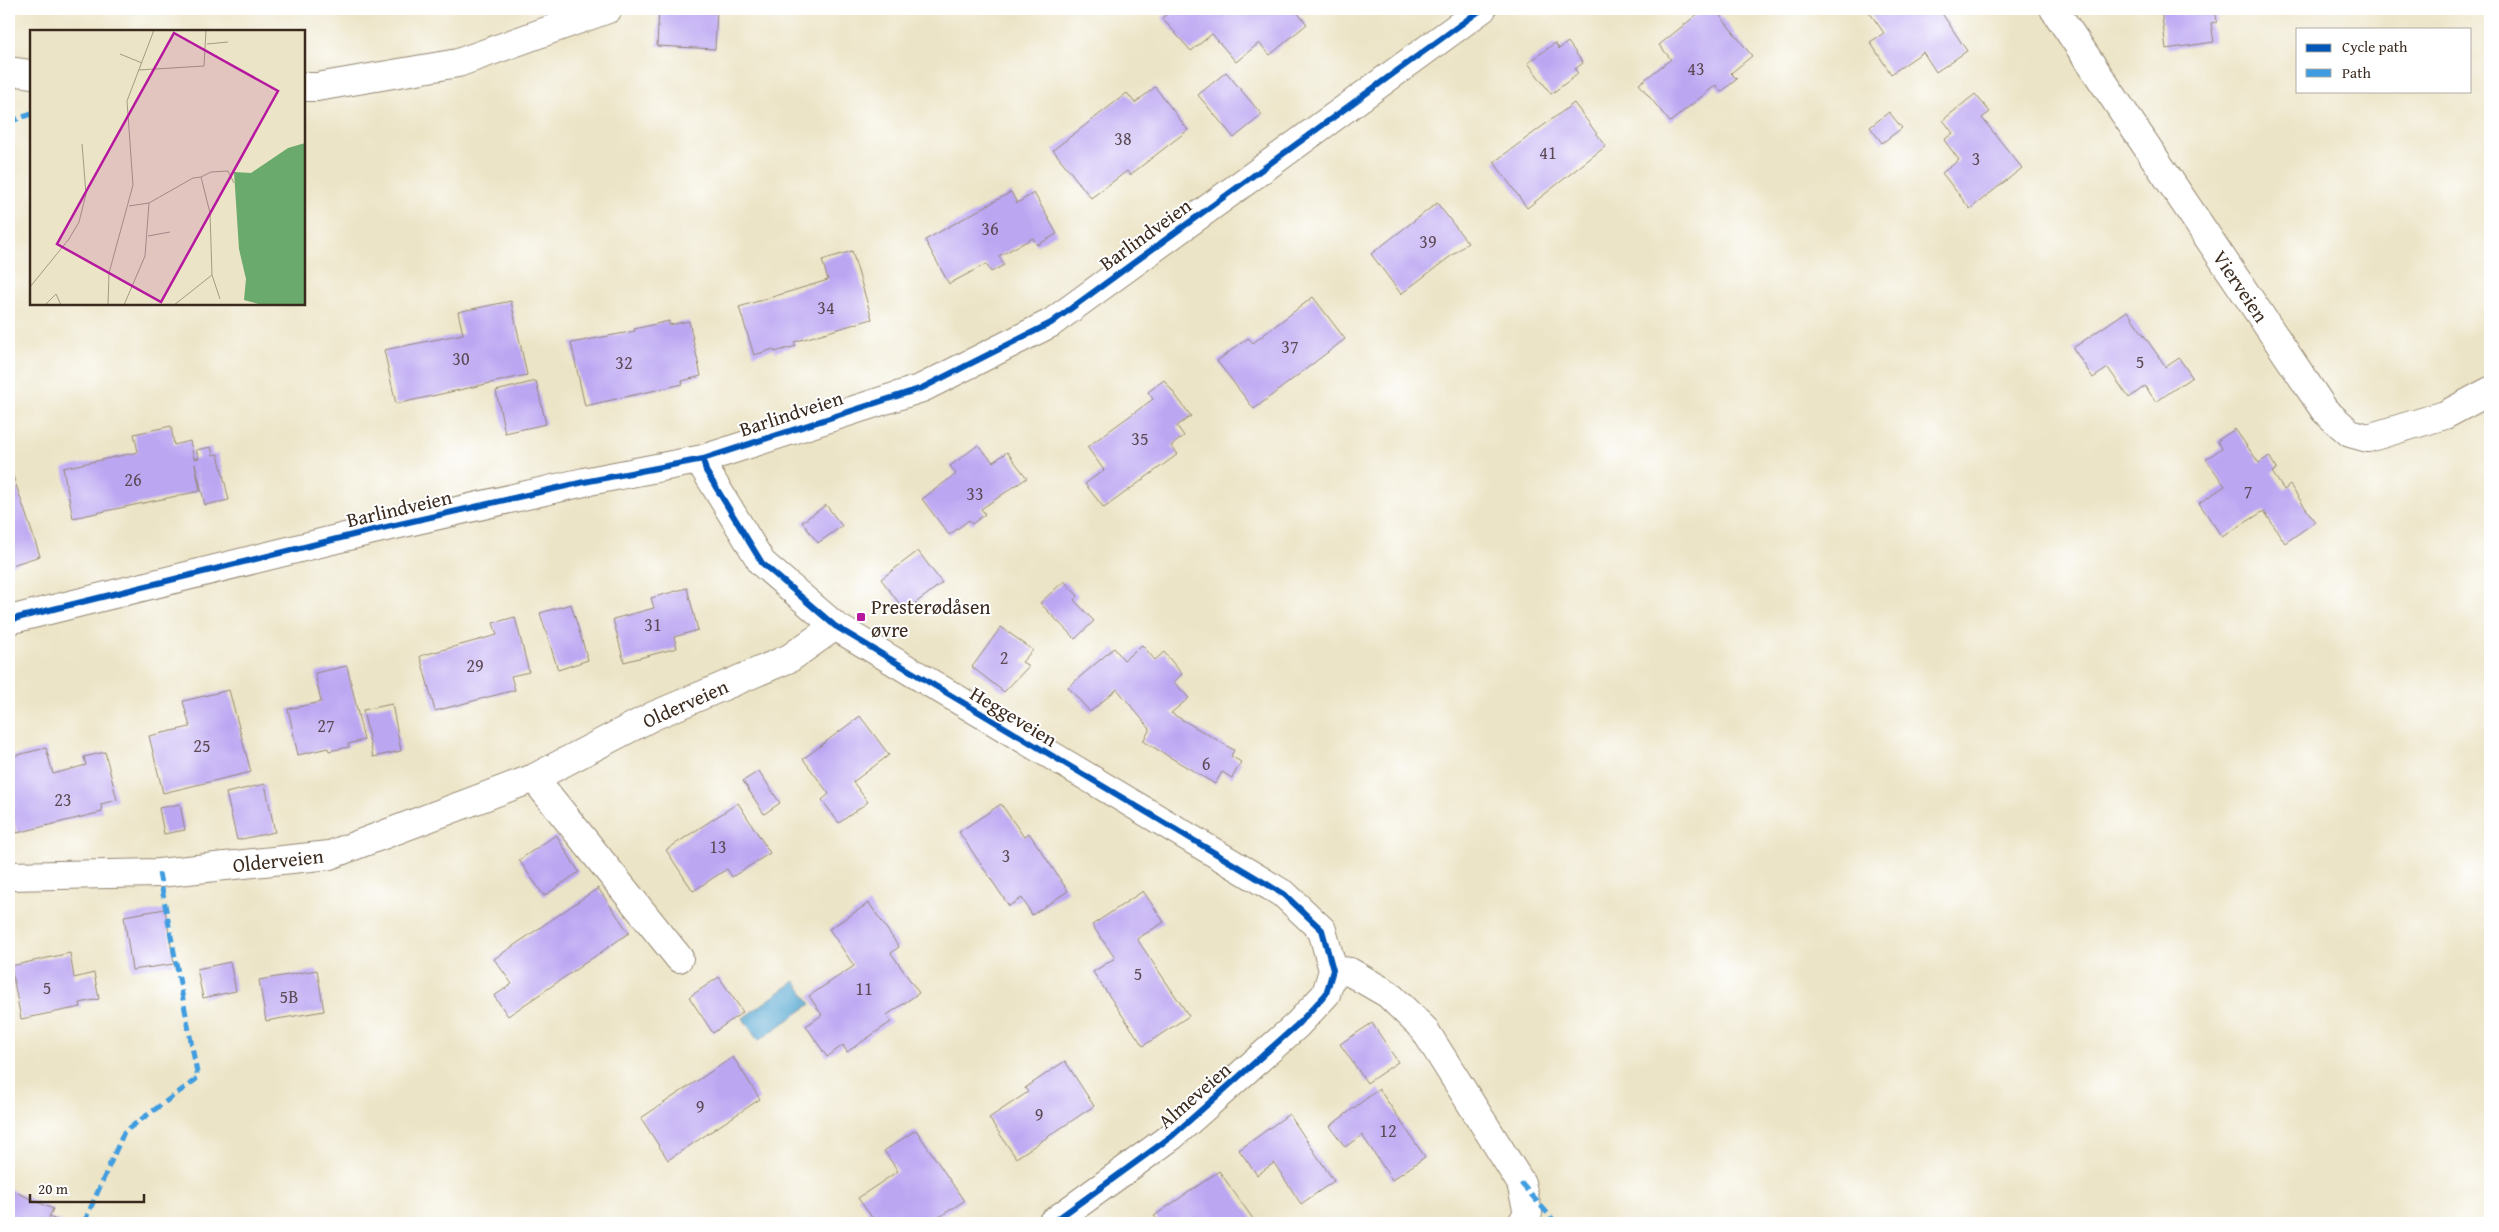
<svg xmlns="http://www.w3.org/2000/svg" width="2499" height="1232" viewBox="0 0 2499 1232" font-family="'Gentium Book Plus',serif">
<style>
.water{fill:#58a9d2;stroke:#4a6a78}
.building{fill:#bba6f2}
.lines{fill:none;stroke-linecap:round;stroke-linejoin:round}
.minor-casing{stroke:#948772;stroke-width:30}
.minor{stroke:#fff;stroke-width:28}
.quiet{stroke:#3f9ce0;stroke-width:5;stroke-dasharray:10 5;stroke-linecap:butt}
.cycleway-casing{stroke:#fff;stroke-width:9}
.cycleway{stroke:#0057b8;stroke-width:6}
.poi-dot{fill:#b5179e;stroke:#fff;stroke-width:2}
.labels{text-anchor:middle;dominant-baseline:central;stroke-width:4;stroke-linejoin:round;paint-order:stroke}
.number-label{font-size:18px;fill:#5b4953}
.street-label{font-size:20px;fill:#3b2a1e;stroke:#fff}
.poi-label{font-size:20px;fill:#3b2a1e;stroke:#fff;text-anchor:start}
.inset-road{fill:none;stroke:#a59a83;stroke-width:1}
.view{fill:#b5179e;fill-opacity:0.15;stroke:#b5179e;stroke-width:2.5}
.inset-edge{fill:none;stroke:#3b2a1e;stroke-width:2.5}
</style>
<rect width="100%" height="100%" fill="#fff"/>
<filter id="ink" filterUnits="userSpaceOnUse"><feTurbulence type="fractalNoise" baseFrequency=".02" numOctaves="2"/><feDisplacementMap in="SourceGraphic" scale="10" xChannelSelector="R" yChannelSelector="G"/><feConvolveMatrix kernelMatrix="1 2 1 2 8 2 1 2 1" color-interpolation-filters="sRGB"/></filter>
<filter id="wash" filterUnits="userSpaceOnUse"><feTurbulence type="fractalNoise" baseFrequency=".0096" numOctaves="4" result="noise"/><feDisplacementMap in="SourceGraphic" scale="20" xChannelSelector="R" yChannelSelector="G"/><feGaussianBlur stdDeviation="1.12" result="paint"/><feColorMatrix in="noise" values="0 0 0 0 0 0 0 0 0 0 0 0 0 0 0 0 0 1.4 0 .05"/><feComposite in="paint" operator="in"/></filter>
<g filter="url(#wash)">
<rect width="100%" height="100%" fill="#ece4c6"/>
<path class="water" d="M795 981 811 1004 758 1041 743 1018Z"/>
<g id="blocks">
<path class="building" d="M659 9H717L715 49 657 46Z
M1173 9H1294L1307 24 1270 55 1259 43 1236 62 1212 34 1191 51 1162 18Z
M1704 9H1715L1752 56 1731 73 1737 79 1721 92 1716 85 1670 122 1639 84 1671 59 1659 45Z
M1867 9H1939L1967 51 1936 72 1923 52 1891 74 1870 42 1884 33Z
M2161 9H2215L2217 22 2211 23 2214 42 2166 49Z
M1568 42 1583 63 1575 69 1578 74 1551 94 1528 63 1555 43 1559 49Z
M1226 72 1262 115 1234 138 1198 95Z
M1155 87 1188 130 1130 175 1127 171 1091 198 1053 150 1127 93 1135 103Z
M1975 94 1990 112 1982 118 2022 168 1970 209 1942 173 1959 160 1944 140 1953 133 1943 120Z
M1574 103 1606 146 1527 208 1494 162Z
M1889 112 1902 128 1882 143 1870 127Z
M1011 192 1017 203 1034 193 1057 234 1037 245 1033 238 999 256 1004 265 991 272 986 264 949 284 925 240Z
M1437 203 1468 243 1401 294 1371 254Z
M852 251 872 319 794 342 796 346 775 352 774 349 754 355 739 307 828 280 822 260Z
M1313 297 1345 339 1254 409 1217 361 1248 338 1253 343Z
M511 301 527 375 396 404 384 350 463 334 458 312Z
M2127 311 2166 367 2179 358 2192 377 2156 402 2145 386 2129 398 2108 368 2093 378 2073 348Z
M669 321V325L689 321 701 376 682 381 683 384 585 406 571 343 635 331 634 329Z
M1164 380 1191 416 1177 426 1184 436 1171 446 1178 454 1104 508 1085 484 1104 470 1087 447 1153 399 1148 392Z
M536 381 546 424 505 433 496 391Z
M171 426 174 445 190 441 194 459 199 458 196 450 211 447 213 455 218 454 229 500 205 505 195 464 200 491 73 518 63 468 138 452 134 434Z
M2235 429 2259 463 2269 456 2277 469 2272 472 2284 490 2290 485 2315 522 2285 543 2264 511 2222 537 2199 503 2225 486 2206 459 2222 448 2217 441Z
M978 445 993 462 1007 452 1027 478 981 509 985 514 972 524 969 520 949 535 922 499 956 474 950 466Z
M9 464 40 556 9 566Z
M826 505 842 526 818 543 802 522Z
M918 551 942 583 905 611 881 579Z
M1064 581 1078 596 1074 600 1094 621 1075 639 1040 603Z
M687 588 698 630 674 637 677 648 624 662 613 619 654 608 651 598Z
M571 604 588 660 558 670 540 613Z
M515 617 529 672 511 676 515 690 435 711 420 656 497 635 493 623Z
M1001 627 1033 650 1022 662 1029 666 1004 692 972 667Z
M1142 645 1155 660 1164 652 1182 674 1174 682 1189 698 1171 713 1234 750 1231 756 1241 762 1232 778 1222 772 1215 784 1143 741 1150 729 1117 689 1090 712 1068 687 1114 648 1124 660Z
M347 666 364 740 348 744 349 747 329 751 328 748 298 755 288 709 321 702 315 673Z
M229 690 251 772 163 793 149 736 190 727 183 701Z
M392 704 401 751 373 757 363 710Z
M860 716 889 755 853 782 868 802 839 823 822 800 829 794 803 759Z
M46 748 53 774 86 765 84 757 105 752 117 800 101 804 102 812 17 833 9 802V757Z
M759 771 780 803 764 814 743 781Z
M265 784 275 832 237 840 226 793Z
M738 803 770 853 732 877 727 869 693 891 666 850Z
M180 804 185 830 164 834 159 808Z
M1001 804 1024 837 1029 833 1068 891 1032 915 1022 898 1009 906 959 832Z
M556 835 579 872 544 896 519 860Z
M598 888 629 933 508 1016 494 996 512 984 494 959Z
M1143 891 1164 922 1137 939 1189 1016 1143 1046 1093 972 1115 958 1092 925Z
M869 903 899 947 891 953 919 993 887 1015 891 1022 847 1052 843 1045 827 1057 806 1026 822 1015 809 996 854 966 829 929Z
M165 909 174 964 132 970 124 916Z
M70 953 74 978 94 973 99 999 80 1003 81 1007 21 1019 11 966Z
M230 962 236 991 203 998 197 969Z
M317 970 324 1011 266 1021 259 980Z
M719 977 743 1012 713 1033 689 997Z
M1372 1023 1398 1062 1367 1083 1340 1044Z
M733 1057 760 1099 668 1160 641 1118Z
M1065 1061 1094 1106 1016 1158 989 1118 1028 1092 1025 1088Z
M1379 1089 1425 1157 1392 1180 1362 1135 1345 1147 1330 1126Z
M1289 1114 1334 1181 1301 1204 1274 1163 1257 1175 1239 1150Z
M916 1130 964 1201 930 1223H876L858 1198 898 1171 884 1151Z
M1219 1171 1256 1223H1207L1205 1221 1202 1223H1160L1154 1216Z
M9 1189 53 1209 49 1217 64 1223H9Z"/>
</g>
</g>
<g filter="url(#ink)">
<use href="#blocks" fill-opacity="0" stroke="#948772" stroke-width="1"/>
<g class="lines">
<g class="minor-casing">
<path id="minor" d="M2054 9 2325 411 2350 433 2368 438 2445 415 2490 391
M9 71 31 74
M304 87H317L458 63 608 9
M703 459 706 471 762 563 835 626 1285 895 1322 930 1333 970 1326 994 1297 1025 1172 1136 1052 1223
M9 620 369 531 584 482 703 459 922 388 1051 323 1482 9
M534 778 679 958
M9 876 159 873 330 855 534 778 653 716 790 658 835 626
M1333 970 1350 972 1388 994 1424 1029 1521 1183 1528 1213 1522 1223"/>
</g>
<use href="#minor" class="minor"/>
<path class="quiet" d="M9 122 31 114
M1521 1183 1556 1223
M84 1223 124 1132 198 1078 159 873"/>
<g class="cycleway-casing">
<path id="cycleway" d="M703 459 706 471 762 563 835 626 1285 895 1322 930 1333 970 1326 994 1297 1025 1172 1136 1052 1223
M9 620 369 531 584 482 703 459 922 388 1051 323 1482 9"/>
</g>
<use href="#cycleway" class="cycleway"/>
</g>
</g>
<rect class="poi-dot" x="856" y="612" width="10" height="10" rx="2.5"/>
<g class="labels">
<g class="number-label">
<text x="1696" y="68">43</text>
<text x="1123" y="138">38</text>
<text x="1548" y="152">41</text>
<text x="1976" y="158">3</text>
<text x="990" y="228">36</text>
<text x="1428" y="241">39</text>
<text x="826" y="307">34</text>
<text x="1290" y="346">37</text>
<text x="461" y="358">30</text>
<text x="2140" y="361">5</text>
<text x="624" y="362">32</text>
<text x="1140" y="438">35</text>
<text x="133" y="479">26</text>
<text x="2248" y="491">7</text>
<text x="975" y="493">33</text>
<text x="653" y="624">31</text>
<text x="1004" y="657">2</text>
<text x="475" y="665">29</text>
<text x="326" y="725">27</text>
<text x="202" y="745">25</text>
<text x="1206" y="763">6</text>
<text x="63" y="799">23</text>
<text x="718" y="846">13</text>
<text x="1006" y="855">3</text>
<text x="1138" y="973">5</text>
<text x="47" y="987">5</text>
<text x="864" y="988">11</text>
<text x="289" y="996">5B</text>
<text x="700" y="1106">9</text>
<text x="1039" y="1114">9</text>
<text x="1388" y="1130">12</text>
</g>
<g class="street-label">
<text transform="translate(1145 234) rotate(-36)">Barlindveien</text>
<text transform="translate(2241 286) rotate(56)">Vierveien</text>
<text transform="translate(791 413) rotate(-18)">Barlindveien</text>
<text transform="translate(399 508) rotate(-13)">Barlindveien</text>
<text transform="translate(685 703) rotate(-24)">Olderveien</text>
<text transform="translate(1014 716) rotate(31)">Heggeveien</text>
<text transform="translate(278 860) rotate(-6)">Olderveien</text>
<text transform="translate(1194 1095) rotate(-41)">Almeveien</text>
</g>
<g class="poi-label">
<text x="871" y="606">Presterødåsen<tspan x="871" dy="23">øvre</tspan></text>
</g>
</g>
<g transform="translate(30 30)">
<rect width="275" height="275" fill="#ece4c6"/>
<path d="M275 113V275H232L214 270 216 249 209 219 204 142 221 143 258 118Z" fill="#6aaa6c"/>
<path class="inset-road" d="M177 14 198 12M90 24 112 33M109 40 174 36 176 0M171 147 180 183 182 245M171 147 181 142 198 141 204 153M99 176 119 173 163 148 171 147M118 206 140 202M182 245 190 269M0 257 39 209 49 192 56 164 52 114M15 275 26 264 31 275M78 275 79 243 103 155 97 71 124 0M94 275 115 226 119 173M144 275 182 245"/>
<path class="view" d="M144 3 248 61 131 272 27 214Z"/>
<rect width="275" height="275" class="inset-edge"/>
</g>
<rect width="2499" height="1232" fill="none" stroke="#fff" stroke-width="30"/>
<rect x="2296" y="28" width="175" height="65" fill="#ffffff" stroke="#b1aaa5"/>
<rect x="2306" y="44" width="25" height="8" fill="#0057b8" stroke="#b1aaa5"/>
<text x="2342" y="52" font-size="15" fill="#3b2a1e">Cycle path</text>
<rect x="2306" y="69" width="25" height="8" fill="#3f9ce0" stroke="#b1aaa5"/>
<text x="2342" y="78" font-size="15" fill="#3b2a1e">Path</text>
<path d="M30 1194v8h114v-8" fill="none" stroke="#3b2a1e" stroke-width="2.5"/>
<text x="38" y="1194" font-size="15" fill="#3b2a1e" stroke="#ffffff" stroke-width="4" paint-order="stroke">20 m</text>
</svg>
